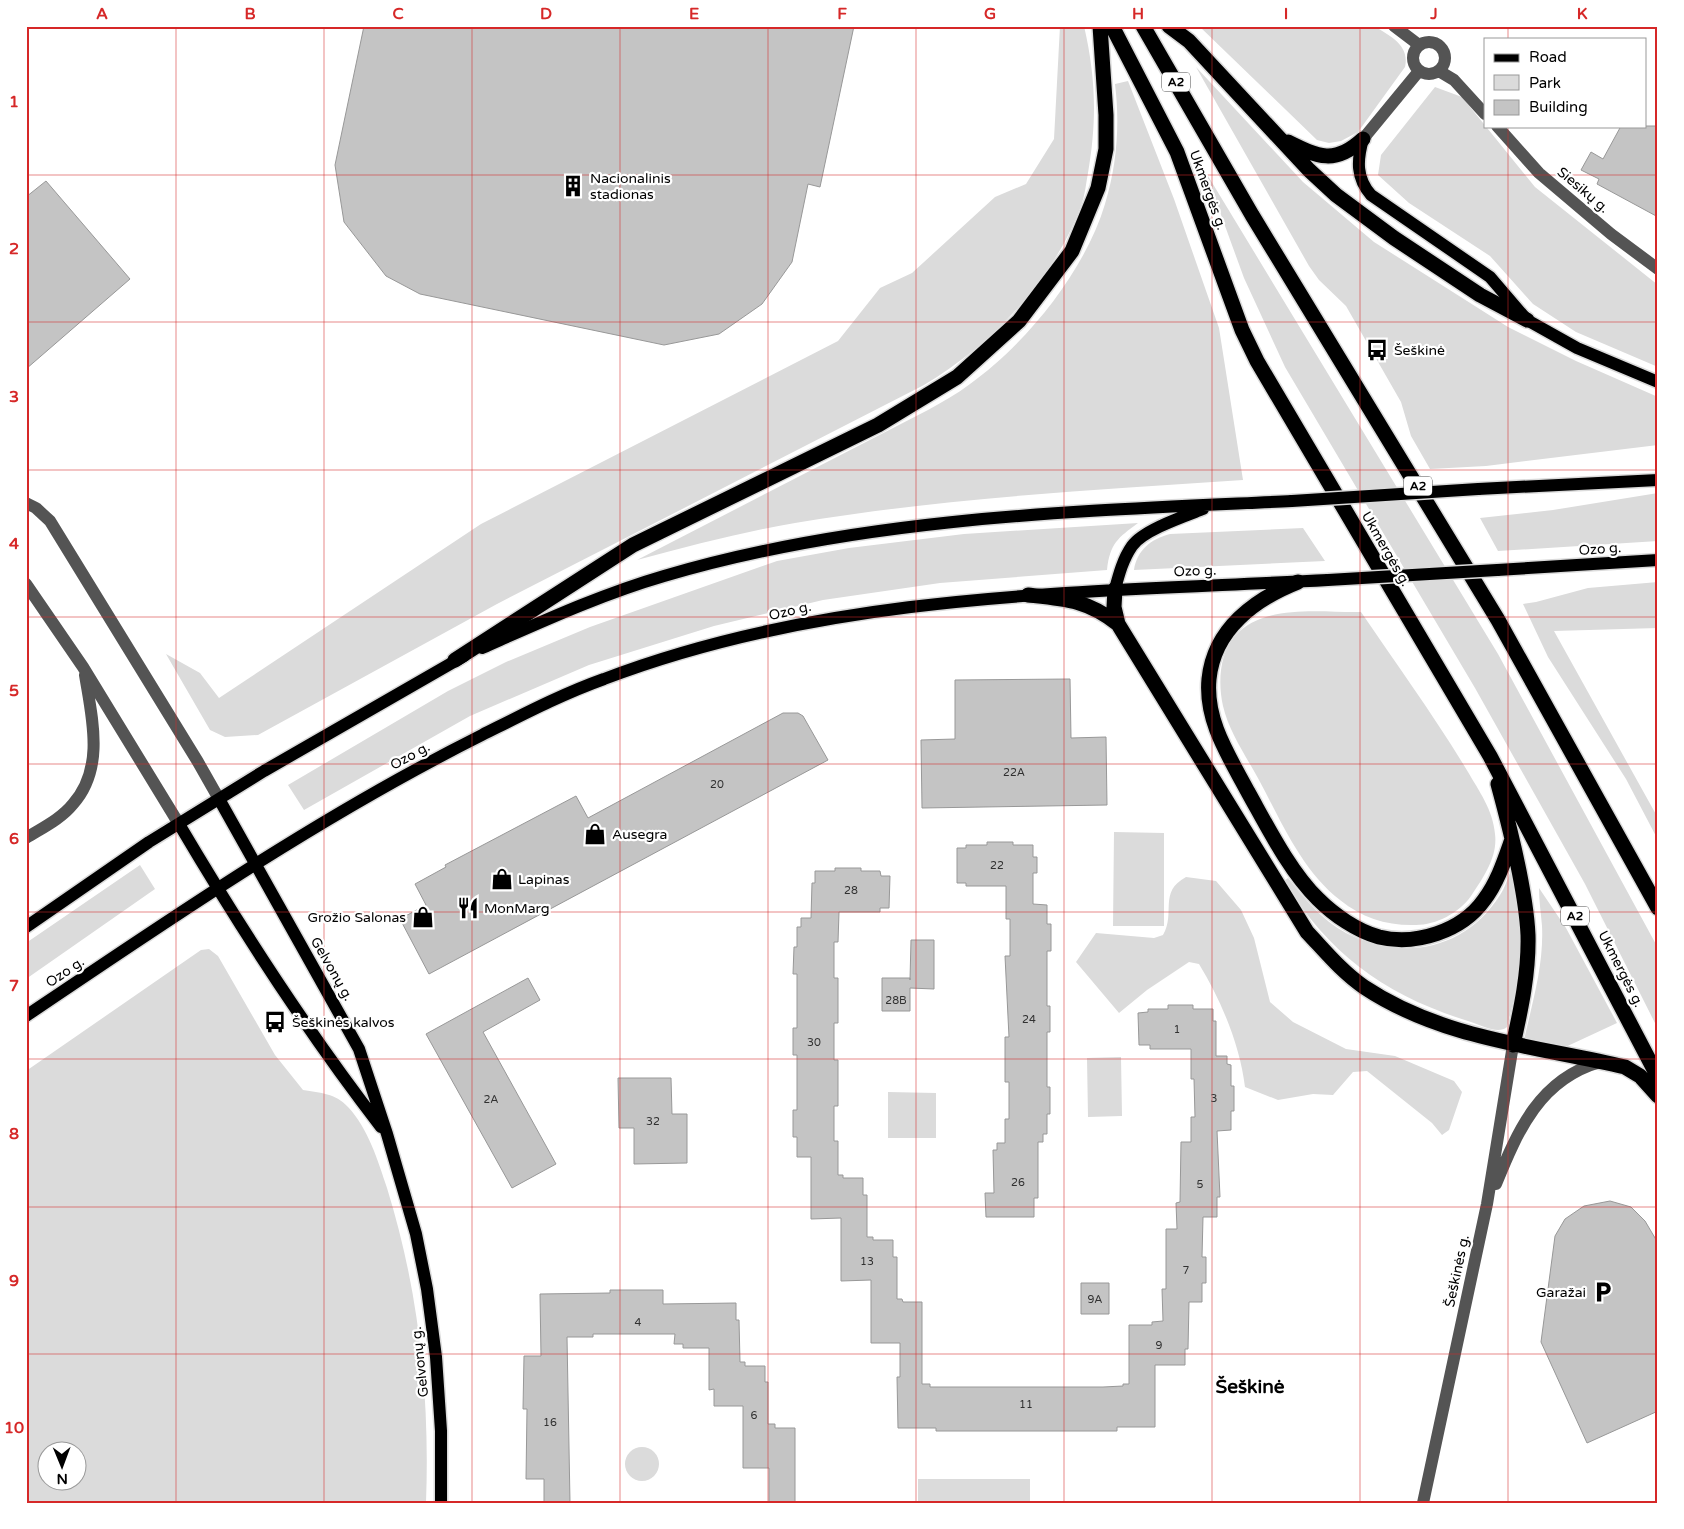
<svg xmlns="http://www.w3.org/2000/svg" width="1684" height="1529" viewBox="0 0 1684 1529" font-family="'Varela Round',sans-serif">
<style>
.green{fill:#dbdbdb;fill-rule:evenodd}
.building{fill:#c4c4c4;stroke:#989898}
.lines{fill:none;stroke-linecap:round;stroke-linejoin:round}
.major-casing{stroke:#dbdbdb;stroke-width:15}
.highway-casing{stroke:#dbdbdb;stroke-width:18}
.minor{stroke:#545454;stroke-width:12}
.major{stroke:#000;stroke-width:12}
.highway{stroke:#000;stroke-width:15}
.major-bridge-casing{stroke:#dbdbdb;stroke-width:15;stroke-linecap:butt}
.major-bridge{stroke:#000;stroke-width:12}
.grid{fill:none;stroke:#d62828;stroke-width:1;stroke-opacity:0.55}
.labels{text-anchor:middle;dominant-baseline:central;stroke-width:4.5;stroke-linejoin:round;paint-order:stroke}
.number-label{font-size:11px;fill:#313131}
.shield{fill:#fff;stroke:#4c4c4c;stroke-width:1}
.shield-label{font-size:12px;font-weight:bold;fill:#000}
.poi-label{font-size:14px;fill:#000;stroke:#fff;text-anchor:start}
.street-label{font-size:14px;fill:#000;stroke:#fff}
.district-label{font-size:19px;font-weight:bold;fill:#000;stroke:#fff}
.neatline{fill:none;stroke:#d62828;stroke-width:2}
.grid-label{font-size:16px;text-anchor:middle;font-weight:bold;fill:#d62828}
</style>
<rect width="100%" height="100%" fill="#fff"/>
<path class="green" d="M1060 26H1084C1096 78 1097 121 1088 173 1086 183 1085 196 1081 206 1053 281 991 345 924 385L497 604 258 735 225 737 210 730 166 654 200 673 219 698 481 524 838 341 880 288 912 273 995 197 1026 184 1054 139Z
M1199 26H1374C1390 36 1410 45 1405 67L1358 132 1341 141 1329 143 1317 140Z
M1196 67 1303 182 1374 242 1508 327 1576 361 1658 397V445L1486 466 1430 469 1411 436 1401 402 1346 306 1319 280 1309 266Z
M1128 81 1174 199 1219 328 1243 480C1093 490 944 498 795 523 742 532 690 546 637 560L928 410C942 402 957 394 970 384 1026 344 1085 271 1105 204 1117 165 1120 124 1115 84Z
M1435 87 1462 97 1535 187 1658 285V367L1576 332 1533 304 1490 256 1409 203 1378 175 1381 155Z
M1205 171 1498 654 1658 948V1029L1585 884 1475 688 1285 367 1244 278Z
M1658 493V541L1498 551 1480 518 1553 510Z
M1138 523C1118 538 1110 543 1107 570L940 583 823 600 714 626 589 665 470 716 304 810 288 785 448 691 506 662 590 627 777 561 849 548 964 534Z
M1303 528 1325 561 1134 570C1137 550 1151 539 1170 534Z
M1658 582V628L1554 631 1658 818V840L1626 779 1548 657 1523 604 1536 602 1588 588Z
M1361 612C1397 665 1435 717 1468 772 1479 791 1493 810 1495 834 1498 857 1483 878 1471 896 1459 913 1436 925 1416 925 1388 926 1362 918 1340 900 1302 871 1281 821 1259 780 1246 756 1229 732 1223 706 1218 684 1219 654 1235 636 1264 603 1322 613 1361 612Z
M1114 832 1164 833V926H1113Z
M140 865 155 889 26 979V943Z
M1511 871C1515 895 1520 919 1521 943 1521 971 1514 1000 1507 1027 1498 1035 1481 1025 1471 1022 1387 996 1331 957 1284 881L1288 878C1305 899 1322 920 1346 933 1403 962 1465 950 1500 895 1505 888 1507 879 1511 871Z
M1186 877 1216 881 1241 910 1254 938 1270 1002 1293 1022 1346 1049 1395 1056 1454 1081 1462 1092 1449 1130 1442 1135 1432 1123 1367 1071 1353 1072 1333 1095 1313 1094 1278 1100 1245 1087C1240 1045 1221 1000 1199 964L1189 962 1147 990 1119 1013 1076 962 1096 933 1154 938 1163 935C1176 913 1158 892 1186 877Z
M1539 888 1566 928 1617 1023 1559 1050 1524 1040C1532 1004 1544 965 1542 926 1541 914 1539 901 1539 888Z
M209 949 218 956 275 1055 303 1090C321 1093 335 1093 348 1107 368 1128 378 1161 387 1188 419 1291 430 1395 426 1503H26V1071L201 950ZM48 1452H78V1482H48Z
M1121 1057 1122 1116 1088 1117 1087 1058Z
M888 1092 936 1093V1138H888Z
M625 1464a17 17 0 1 1 34 0a17 17 0 1 1-34 0Z
M918 1479H1030V1503H918Z"/>
<path class="building" d="M364 26H854L820 187 808 184 792 262 762 304 719 334 664 345 420 294 386 276 344 222 335 165Z
M1621 126H1658V217L1597 184 1599 179 1581 170 1591 152 1603 159Z
M46 181 130 279 26 369V197Z
M1070 679 1071 738 1106 737 1107 805 922 808 921 740 955 739V680Z
M783 713H798L803 716 828 760 429 974 400 919 426 905 415 884 446 867 445 865 576 796 588 818Z
M987 842H1013V845H1033V857H1037V873H1033V904L1047 905V924H1051V951H1047V1006H1050V1032H1047V1087H1050V1114H1047V1134H1043V1142H1038V1198H1034V1217H986L985 1193H994L993 1150H997V1143H1005V1119H1009V1082H1005V1037H1009L1005 956H1010V919H1006V886H966V883H957V848H966V845H987Z
M835 868H861V871H880L881 876H890L889 908H880V912H839L838 942H834V978H838V1023H834V1060H838V1106H834V1141H838V1175H843V1178H863V1195H867V1237H873V1240H893V1257H897V1299H902L903 1302H922V1384H930V1387H1103L1123 1386V1384H1129V1325H1152V1322L1163 1321 1162 1289H1166V1229H1177L1176 1203 1180 1202 1181 1142H1191V1117H1195L1194 1079H1191V1049H1150V1045H1139L1138 1013 1148 1012V1009H1168V1005H1193V1009H1213V1021H1216V1056H1227V1064L1231 1065V1086H1234V1111H1231V1130L1217 1131 1220 1197H1217V1217H1203L1202 1257H1206V1283H1202V1302H1189L1188 1349H1185V1365H1155V1427H1117V1431H936V1428H898L897 1377H900V1343H871V1280L841 1281V1218L811 1219V1157H797V1137H793V1110H797V1055H793V1028H797V974H793L794 947H797V927H801V918H811L812 883H815V871H835Z
M911 940H934V989L910 988V1011H882V978H910V980Z
M528 978 540 1000 483 1032 556 1164 512 1188 426 1034Z
M618 1078H671L672 1114H687V1163L634 1164V1128H619Z
M1610 1201 1631 1207 1645 1221 1658 1243V1411L1587 1443 1541 1342 1555 1236 1565 1219 1584 1206Z
M1081 1283H1109V1314H1081Z
M610 1290H663V1304L736 1303V1320H739L740 1362H745V1366H765V1382H768V1424H775V1428H795V1503H769V1468H743V1406H714V1389L709 1390V1348H683V1344H674L675 1334H593V1337H567L570 1503H544V1479H526L527 1409H523L524 1356H541L540 1294 610 1293Z"/>
<g class="lines">
<g class="major-casing">
<path id="major" d="M1363 139C1357 160 1356 178 1371 195L1490 277 1527 320 1577 348 1658 382
M1478 489 1658 480
M1497 570 1658 560
M1115 589C1119 574 1123 559 1132 546 1143 530 1185 516 1203 509
M482 648C541 622 602 594 664 576 867 516 1082 511 1292 501
M219 799 359 1049 387 1134 416 1234 427 1289 436 1357 441 1431V1503
M179 824C241 929 306 1030 381 1127
M26 927 149 842 264 771 464 656
M26 1016C174 916 322 815 482 735 522 715 562 694 604 679 834 591 1086 593 1328 580"/>
</g>
<g class="highway-casing">
<path id="highway" d="M1112 26 1177 152 1242 330 1257 361 1490 756 1658 1077
M1143 26 1252 215 1498 620 1658 908
M1169 26 1189 41 1309 170 1336 195 1394 238 1480 295 1527 320
M1288 142C1318 157 1335 165 1363 139
M1298 582C1255 599 1214 629 1209 679 1205 721 1229 756 1248 792 1267 826 1290 872 1318 899 1334 915 1357 931 1379 937 1416 946 1462 931 1484 900 1497 883 1504 862 1511 842
M1115 589 1114 607 1118 624
M1028 595C1066 599 1087 600 1118 624L1307 932C1325 951 1342 972 1364 987 1442 1039 1536 1046 1625 1067L1640 1076 1658 1096
M455 660 633 545 878 425 957 377 1019 321 1072 251 1098 188 1106 149V115L1100 26
M1498 784C1510 828 1526 890 1528 935 1529 972 1521 1009 1513 1045"/>
</g>
<path class="minor" d="M1394 26 1419 45
M1413 58a16 16 0 1 1 32 0a16 16 0 1 1-32 0Z
M1439 71 1454 80 1485 114
M1497 126 1539 173 1611 234 1658 269
M1363 139 1419 71
M26 503 36 508 50 521 198 762 219 799
M26 584 83 667 179 824
M26 838C42 828 61 819 73 804 105 768 92 718 85 675
M1496 1184C1518 1130 1540 1079 1600 1062
M1423 1503 1487 1204 1513 1045"/>
<use href="#major" class="major"/>
<use href="#highway" class="highway"/>
<g class="major-bridge-casing">
<path id="major-bridge" d="M1292 501 1478 489
M1328 580 1497 570"/>
</g>
<use href="#major-bridge" class="major-bridge"/>
</g>
<path class="grid" d="M176 26V1503M324 26V1503M472 26V1503M620 26V1503M768 26V1503M916 26V1503M1064 26V1503M1212 26V1503M1360 26V1503M1508 26V39M1508 126V1503M26 175H1658M26 322H1658M26 470H1658M26 617H1658M26 764H1658M26 912H1658M26 1059H1658M26 1207H1658M26 1354H1658"/>
<defs>
<g id="building-bare" transform="scale(1.725)"><path d="M-4-6H4V6H1V3H-1V6H-4ZM-2.5-4.3h1.7v1.8h-1.7ZM.8-4.3h1.7v1.8H.8ZM-2.5-1h1.7V.8h-1.7ZM.8-1h1.7V.8H.8Z" fill="#000" stroke="#fff" stroke-width="2.5" paint-order="stroke"/></g>
<g id="bus-bare" transform="scale(1.725)"><path d="M-5-6H5V4H4V6H2V4H-2V6H-4V4H-5ZM-3.5-4V0h7V-4ZM-3.5 1.2v1.5H-2V1.2ZM2 1.2v1.5H3.5V1.2Z" fill="#000" stroke="#fff" stroke-width="2.5" paint-order="stroke"/></g>
<g id="shop-bare" transform="scale(1.725)"><path d="M-5-2.5h2.3a2.7 3.5 0 0 1 5.4 0H5L5.5 6h-11ZM-1.5-2.5h3a1.5 2.3 0 0 0-3 0Z" fill="#000" stroke="#fff" stroke-width="2.5" paint-order="stroke"/></g>
<g id="restaurant-bare" transform="scale(1.725)"><path d="M-5-6h1v4h1v-4h1v4h1v-4h1v5L-1.5 .5V6h-2V.5L-5-1ZM5-6V6H3V1.5H1.5Q1.5-4 5-6Z" fill="#000" stroke="#fff" stroke-width="2.5" paint-order="stroke"/></g>
<g id="parking-bare" transform="scale(1.725)"><path d="M-3.5-5.5H1a3.5 3.5 0 0 1 0 7H-1V5.5H-3.5ZM-1-3.4V-.6H.8a1.4 1.4 0 0 0 0-2.8Z" fill="#000" stroke="#fff" stroke-width="2.5" paint-order="stroke"/></g>
</defs>
<g fill-rule="evenodd">
<use href="#building-bare" x="573" y="186"/>
<use href="#bus-bare" x="1377" y="350"/>
<use href="#shop-bare" x="595" y="834"/>
<use href="#shop-bare" x="502" y="879"/>
<use href="#restaurant-bare" x="468" y="908"/>
<use href="#shop-bare" x="423" y="917"/>
<use href="#bus-bare" x="275" y="1022"/>
<use href="#parking-bare" x="1603" y="1292"/>
</g>
<g class="labels">
<g class="number-label">
<text x="1014" y="772">22A</text>
<text x="717" y="784">20</text>
<text x="997" y="865">22</text>
<text x="851" y="890">28</text>
<text x="896" y="1000">28B</text>
<text x="1029" y="1019">24</text>
<text x="1177" y="1029">1</text>
<text x="814" y="1042">30</text>
<text x="1214" y="1098">3</text>
<text x="491" y="1099">2A</text>
<text x="653" y="1121">32</text>
<text x="1018" y="1182">26</text>
<text x="1200" y="1184">5</text>
<text x="867" y="1261">13</text>
<text x="1186" y="1270">7</text>
<text x="1095" y="1299">9A</text>
<text x="638" y="1322">4</text>
<text x="1159" y="1345">9</text>
<text x="1026" y="1404">11</text>
<text x="754" y="1415">6</text>
<text x="550" y="1422">16</text>
</g>
<g class="shield">
<rect x="1162" y="72.5" width="28" height="19" rx="4"/>
<rect x="1404" y="476.5" width="28" height="19" rx="4"/>
<rect x="1561" y="906.5" width="28" height="19" rx="4"/>
</g>
<g class="shield-label">
<text x="1176" y="82">A2</text>
<text x="1418" y="486">A2</text>
<text x="1575" y="916">A2</text>
</g>
<g class="poi-label">
<text x="590" y="178">Nacionalinis<tspan x="590" dy="16">stadionas</tspan></text>
<text x="1394" y="350">Šeškinė</text>
<text x="612" y="834">Ausegra</text>
<text x="518" y="879">Lapinas</text>
<text x="484" y="908">MonMarg</text>
<text x="406" y="917" text-anchor="end">Grožio Salonas</text>
<text x="292" y="1022">Šeškinės kalvos</text>
<text x="1586" y="1292" text-anchor="end">Garažai</text>
</g>
<g class="street-label">
<text transform="translate(1208 190) rotate(70)">Ukmergės g.</text>
<text transform="translate(1583 190) rotate(40)">Siesikų g.</text>
<text transform="translate(1386 549) rotate(60)">Ukmergės g.</text>
<text transform="translate(1600 549) rotate(-4)">Ozo g.</text>
<text transform="translate(1195 571) rotate(-2)">Ozo g.</text>
<text transform="translate(790 611) rotate(-13)">Ozo g.</text>
<text transform="translate(410 756) rotate(-29)">Ozo g.</text>
<text transform="translate(332 969) rotate(60)">Gelvonų g.</text>
<text transform="translate(1621 969) rotate(63)">Ukmergės g.</text>
<text transform="translate(65 972) rotate(-34)">Ozo g.</text>
<text transform="translate(1457 1271) rotate(-78)">Šeškinės g.</text>
<text transform="translate(420 1362) rotate(-96)">Gelvonų g.</text>
</g>
<g class="district-label">
<text x="1250" y="1387">Šeškinė</text>
</g>
</g>
<rect width="1684" height="1529" fill="none" stroke="#ffffff" stroke-width="55"/>
<rect x="1484" y="38" width="162" height="90" fill="#ffffff" stroke="#999999"/>
<rect x="1494" y="54" width="25" height="8" fill="#000000" stroke="#999999"/>
<text x="1529" y="62" font-size="15" fill="#000000">Road</text>
<rect x="1494" y="75" width="25" height="15" fill="#dbdbdb" stroke="#999999"/>
<text x="1529" y="88" font-size="15" fill="#000000">Park</text>
<rect x="1494" y="100" width="25" height="15" fill="#c4c4c4" stroke="#999999"/>
<text x="1529" y="112" font-size="15" fill="#000000">Building</text>
<g transform="translate(62 1466) rotate(179)"><circle r="24" fill="#ffffff" stroke="#999999"/>
<path d="M0-4L9 19L0 12L-9 19Z" fill="#000000"/>
<text y="-8" font-size="14" font-weight="bold" text-anchor="middle" fill="#000000">N</text>
</g>
<rect x="28" y="28" width="1628" height="1474" class="neatline"/>
<g class="grid-label">
<text x="102" y="19">A</text>
<text x="250" y="19">B</text>
<text x="398" y="19">C</text>
<text x="546" y="19">D</text>
<text x="694" y="19">E</text>
<text x="842" y="19">F</text>
<text x="990" y="19">G</text>
<text x="1138" y="19">H</text>
<text x="1286" y="19">I</text>
<text x="1434" y="19">J</text>
<text x="1582" y="19">K</text>
<text x="14" y="107">1</text>
<text x="14" y="254">2</text>
<text x="14" y="402">3</text>
<text x="14" y="549">4</text>
<text x="14" y="696">5</text>
<text x="14" y="844">6</text>
<text x="14" y="991">7</text>
<text x="14" y="1139">8</text>
<text x="14" y="1286">9</text>
<text x="14" y="1433">10</text>
</g>
</svg>
